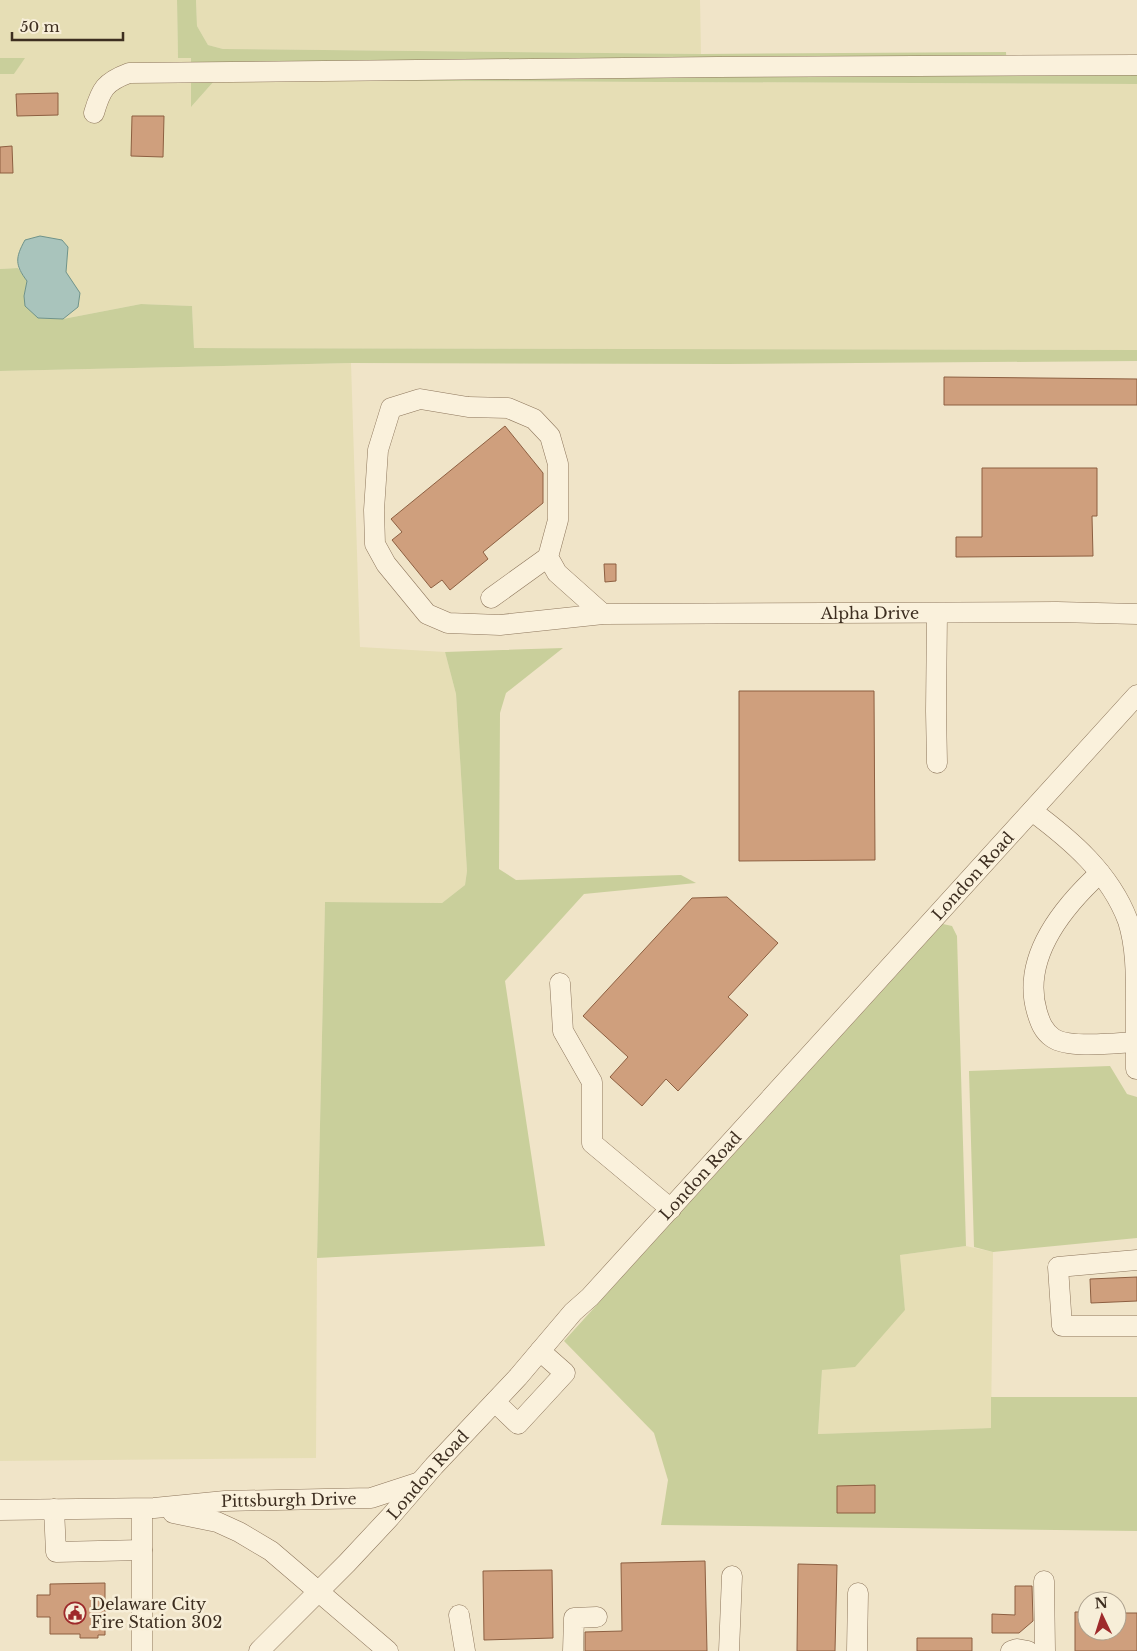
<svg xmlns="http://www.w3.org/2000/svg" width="1137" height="1651" viewBox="0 0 1137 1651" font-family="'Libre Baskerville',serif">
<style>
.farmland{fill:#e6deb5}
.green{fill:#c9cf9b}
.water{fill:#a9c4bc;stroke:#6f938a}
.building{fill:#cf9f7d;stroke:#8d5f41}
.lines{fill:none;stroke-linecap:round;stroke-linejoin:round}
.minor-casing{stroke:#8d765c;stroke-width:21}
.minor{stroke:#faf1dc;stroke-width:20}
.labels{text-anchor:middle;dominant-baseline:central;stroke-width:5;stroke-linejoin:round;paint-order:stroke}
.street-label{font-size:16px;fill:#3d2e20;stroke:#f7eed8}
.poi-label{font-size:16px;fill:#3d2e20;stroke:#f7eed8;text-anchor:start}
</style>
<rect width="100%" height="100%" fill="#f0e4c8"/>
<path class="farmland" d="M0 0H177L178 58H191L192 106 215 80 1137 84V350L194 348 192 306 141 304 63 319 78 307 80 293 66 272 68 248 19 251 18 268 0 269V74H14L24 58H0Z
M196 0H700L701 54 223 49 208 45 197 26Z
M351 363 360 647 445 652 456 694 467 871 465 885 442 903 325 902 317 1258 316 1458 0 1461V371Z
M966 1246 993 1252 991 1428 818 1434 822 1370 905 1310 900 1255Z"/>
<path class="green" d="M177 0H196L197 26 208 45 223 49 701 54 1006 52 1007 73 1137 72V84L215 80 191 107V58H178Z
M0 58H25L14 74H0Z
M18 268 27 281 24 296 38 318 63 319 141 304 192 306 194 348 1137 350V361L727 364 351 363 0 371V269Z
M563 648 506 693 500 713 499 869 516 880 681 875 696 883 584 894 505 981 545 1246 317 1258 325 902 442 903 465 885 467 871 456 694 445 652Z
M943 924 952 926 957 936 966 1246 900 1255 905 1310 855 1367 822 1370 818 1434 991 1428V1397H1137V1531L661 1525 668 1480 654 1433 564 1341Z
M1110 1066 1127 1094 1137 1097V1238L993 1252 974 1247 969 1071Z"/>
<path class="water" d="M40 236 62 240 68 247 66 272 80 293 78 307 63 319 38 318 25 306 24 296 27 281C15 265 15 258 25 240Z"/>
<path class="building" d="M58 93V115L17 116 16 94Z
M132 116H164L163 157 131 156Z
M12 146 13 173H0V147Z
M944 377 1137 379V405H944Z
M505 426 543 473V503L483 552 488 559 450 590 442 580 431 588 392 540 402 532 391 519Z
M982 468H1097V516H1092L1093 556 956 557V537H982Z
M604 564H616V581L605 582Z
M739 691H874L875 860 739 861Z
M727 897 778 943 728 997 748 1015 678 1091 666 1079 642 1106 610 1077 628 1057 583 1016 692 898Z
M1137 1277V1301L1091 1303 1090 1279Z
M875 1485V1513H837V1486Z
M705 1561 707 1651H585V1632L622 1631 621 1563Z
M798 1564 837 1565 835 1651H797Z
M552 1570 553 1638 484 1640 483 1571Z
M105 1583V1635H98V1638H80V1634H50V1617H37V1595H50V1584Z
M1015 1586H1032L1033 1621 1019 1633H992V1614L1015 1615Z
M1075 1612H1087V1631H1117V1613H1137V1651H1075Z
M917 1638H972V1651H917Z"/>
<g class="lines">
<g class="minor-casing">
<g id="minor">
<path d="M94 113C101 89 105 82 129 73L717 67 1137 65"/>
<path d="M491 598 548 557"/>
<path id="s1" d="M603 614 557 573 548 557 558 520V464L550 436 534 419 508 408 468 407 420 399 391 408 378 450 374 510 375 544 386 564 427 614 448 623 500 625 603 614 1057 612 1137 614"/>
<path d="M937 763 936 711 937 613"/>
<path d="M1032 811C1071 840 1110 873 1128 921 1136 946 1136 975 1136 1001 1136 1023 1136 1046 1136 1069"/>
<path d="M1100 873C1062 908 1021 958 1037 1012 1040 1022 1043 1031 1053 1038 1069 1049 1116 1043 1136 1042"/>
<path d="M560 983 563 1031 592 1082V1143L671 1209"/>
<path d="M1137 1260 1058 1267 1062 1326H1137"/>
<path d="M495 1402 518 1424 565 1373 540 1351"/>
<path d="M54 1509 56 1552 142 1550V1509"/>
<path id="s2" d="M0 1510 154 1508 225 1501 371 1498 420 1482"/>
<path d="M173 1513 217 1522 239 1532 271 1551 388 1651"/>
<path d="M142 1550V1651"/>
<path d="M1044 1581 1045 1651"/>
<path d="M459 1615 465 1651"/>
<path id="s3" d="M259 1651 347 1563 390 1517 434 1466 518 1377 573 1312 590 1297 1137 695"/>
<path d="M573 1651 574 1618 597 1617"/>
<path d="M729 1651 732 1576"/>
<path d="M857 1651 858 1593"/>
<path d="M1011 1651 1017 1649 1028 1651"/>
</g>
</g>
<use href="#minor" class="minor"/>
</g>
<defs>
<g id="civic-ring" transform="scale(1.125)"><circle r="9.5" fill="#f7eed8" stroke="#9e2a2b" stroke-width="1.5"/><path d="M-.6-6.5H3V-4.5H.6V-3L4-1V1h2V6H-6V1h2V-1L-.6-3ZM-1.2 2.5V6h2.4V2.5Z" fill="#9e2a2b"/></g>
</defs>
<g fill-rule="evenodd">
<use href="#civic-ring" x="75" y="1613"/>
</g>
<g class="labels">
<g class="street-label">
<text stroke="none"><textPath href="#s1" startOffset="1045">Alpha Drive</textPath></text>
<text stroke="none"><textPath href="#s3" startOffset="1054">London Road</textPath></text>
<text stroke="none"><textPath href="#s3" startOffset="649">London Road</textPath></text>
<text stroke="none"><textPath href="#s3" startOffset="244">London Road</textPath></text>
<text stroke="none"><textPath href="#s2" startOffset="289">Pittsburgh Drive</textPath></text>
</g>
<g class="poi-label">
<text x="91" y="1604">Delaware City<tspan x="91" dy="18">Fire Station 302</tspan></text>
</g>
</g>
<g transform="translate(1102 1616) rotate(356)"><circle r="24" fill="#f7eed8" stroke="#ada18e"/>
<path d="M0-4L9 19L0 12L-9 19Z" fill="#9e2a2b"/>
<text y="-8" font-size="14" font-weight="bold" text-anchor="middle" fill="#3d2e20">N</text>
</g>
<path d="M12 32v8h111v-8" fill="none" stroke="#3d2e20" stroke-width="2.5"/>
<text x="20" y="32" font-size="15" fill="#3d2e20" stroke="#f7eed8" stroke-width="4" paint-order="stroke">50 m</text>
</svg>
